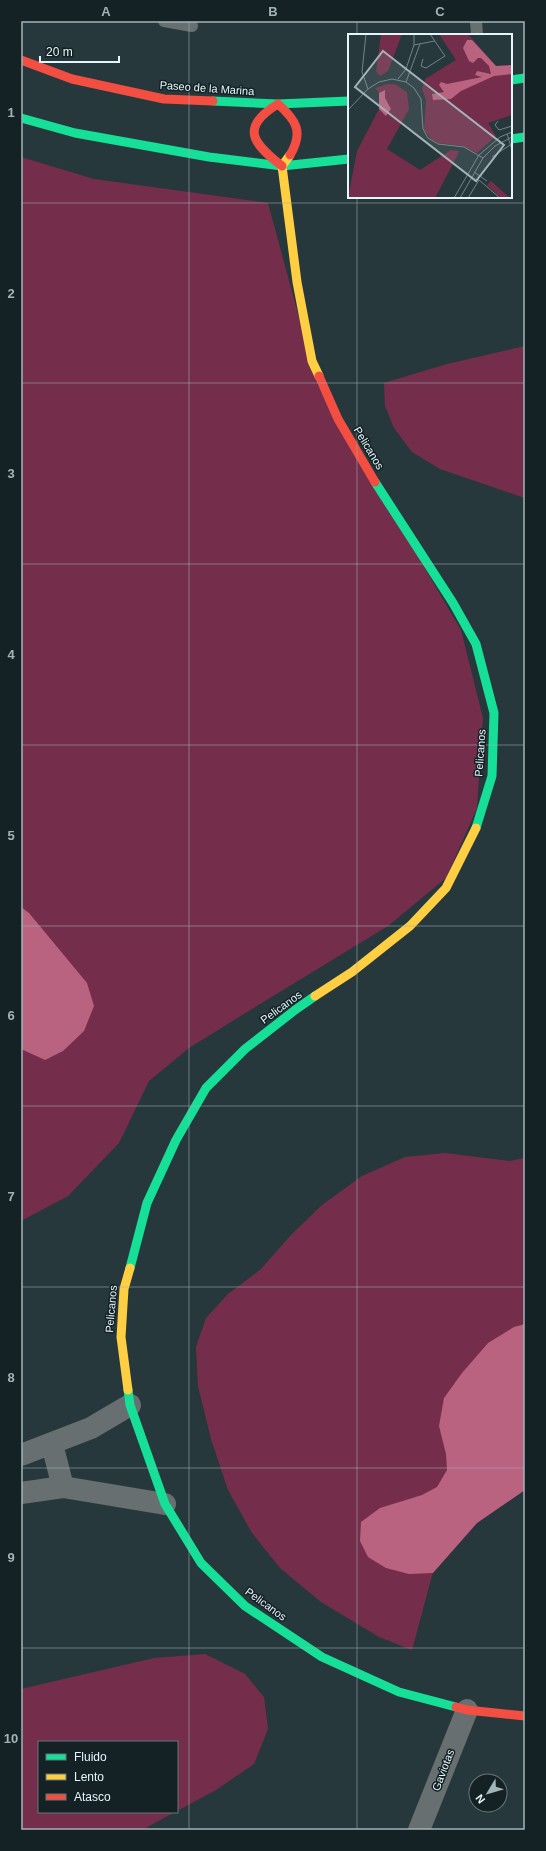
<svg xmlns="http://www.w3.org/2000/svg" width="546" height="1851" viewBox="0 0 546 1851" font-family="Helvetica,sans-serif">
<style>
.green{fill:#742e4b}
.water{fill:#b96380}
.lines{fill:none;stroke-linecap:round;stroke-linejoin:round}
.lane{stroke:#676f71;stroke-width:12}
.street{stroke:#676f71;stroke-width:22}
.fast{stroke:#16e098;stroke-width:9}
.slow{stroke:#ffcf43;stroke-width:9}
.jam{stroke:#f24e42;stroke-width:9}
.grid{fill:none;stroke:#a2b4b8;stroke-width:1;stroke-opacity:0.55}
.labels{text-anchor:middle;dominant-baseline:central;stroke-width:3;stroke-linejoin:round;paint-order:stroke}
.street-label{font-size:11px;fill:#e4f6fb;stroke:#142125}
.inset-road{fill:none;stroke:#738488;stroke-width:1}
.view{fill:#a2b4b8;fill-opacity:0.15;stroke:#a2b4b8;stroke-width:2}
.inset-edge{fill:none;stroke:#e4f6fb;stroke-width:2}
.neatline{fill:none;stroke:#a2b4b8;stroke-width:1.5}
.grid-label{font-size:13px;text-anchor:middle;font-weight:bold;fill:#a2b4b8}
</style>
<rect width="100%" height="100%" fill="#27383c"/>
<path class="green" d="M21 157 94 179 268 203 317 384 461 630 483 718 477 808 446 878 388 926 260 1004 189 1048 149 1081 119 1143 68 1196 21 1221Z
M525 346V498L440 469 412 452 394 428 385 406 384 383 447 364Z
M445 1153 510 1161 525 1158V1490L477 1523 433 1572 412 1650 379 1637 321 1602 280 1568 252 1533 228 1490 211 1439 198 1386 196 1347 206 1318 228 1294 260 1270 291 1235 322 1205 362 1176 405 1157Z
M205 1654 245 1674 264 1697 268 1729 254 1764 216 1790 177 1811V1742H39V1812H175L142 1830H21V1689L154 1658Z"/>
<path class="water" d="M21 907 29 913 87 983 94 1006 84 1031 63 1051 45 1060 21 1049Z
M525 1324V1490L477 1523 433 1573 409 1574 386 1568 368 1557 360 1541 361 1522 380 1508 422 1495 437 1487 447 1470 446 1454 439 1426 444 1398 462 1373 488 1343 514 1327Z"/>
<g class="lines">
<path class="lane" d="M164 21 192 26
M476 21 477 35"/>
<path class="street" d="M52 1444 63 1487
M21 1455 91 1428 130 1405
M21 1493 63 1487 165 1504
M419 1830 467 1710"/>
<path class="fast" d="M511 80 525 78
M213 101 278 104 349 101
M21 118 75 133 209 157 282 166 349 159
M511 139 525 137
M375 482 453 603 476 644 494 713 492 776 476 828
M130 1268 147 1203 176 1140 206 1088 245 1049 295 1010 315 996
M128 1390 130 1405 165 1504 201 1563 245 1606 322 1657 399 1692 456 1707"/>
<path class="slow" d="M290 155 282 166 297 282 312 361 319 376
M315 996 352 972 410 926 446 888 476 828
M128 1390 121 1337 124 1289 130 1268"/>
<path class="jam" d="M21 60 72 79 164 99 213 101
M282 166C252 143 240 127 278 104 296 120 304 132 290 155
M319 376 338 419 375 482
M456 1707 467 1710 525 1716"/>
</g>
<path class="grid" d="M189 21V1830M357 21V35M357 197V1830M21 203H525M21 383H525M21 564H525M21 745H525M21 926H525M21 1106H525M21 1287H525M21 1468H525M21 1648H525"/>
<g class="labels">
<g class="street-label">
<text transform="translate(207 88) rotate(4)">Paseo de la Marina</text>
<text transform="translate(369 448) rotate(59)">Pelicanos</text>
<text transform="translate(480 753) rotate(-86)">Pelicanos</text>
<text transform="translate(281 1007) rotate(-36)">Pelicanos</text>
<text transform="translate(111 1309) rotate(-85)">Pelicanos</text>
<text transform="translate(266 1604) rotate(36)">Pelicanos</text>
<text transform="translate(443 1770) rotate(-69)">Gaviotas</text>
</g>
</g>
<g transform="translate(348 34)">
<rect width="164" height="164" fill="#27383c"/>
<path d="M33 0H54L40 37 32 42 28 38ZM91 0H120L148 32 164 31V81L140 89 148 102 129 119 115 112 91 109 84 106 76 96 78 66 74 55 77 45 108 26ZM47 50 59 58 61 75 39 115 72 136 103 116 111 117 109 122 87 164H0L9 117 31 75V59L27 54 39 50ZM143 147 162 164H153L139 151Z" fill="#742e4b"/>
<path d="M119 6H124L148 32 164 31V40L146 42 113 57 103 65 85 66 84 60 96 58 91 51 93 48 99 50 134 43 127 41 129 37 143 40 141 32 133 24H130L125 29 121 27 115 14ZM37 56V64L43 75 38 82 31 75V59Z" fill="#b96380"/>
<path class="inset-road" d="M18 0 14 38 20 55M66 11 87 7M75 25 73 32 78 34 97 22 82 0M50 45 58 35 66 11V1M58 48 72 10M0 76 20 55 31 48 44 45 58 48 66 54 73 65 75 95 80 104 90 110 116 113 135 124M150 87 147 91 151 96 164 92M159 100 164 116M144 123 162 111M126 138 139 147M106 164 131 121 152 103 164 98M112 164 135 124 147 112 164 103M120 164 131 146 152 164"/>
<path class="view" d="M35 17 156 111 128 147 7 53Z"/>
<rect width="164" height="164" class="inset-edge"/>
</g>
<rect width="546" height="1851" fill="none" stroke="#142125" stroke-width="44"/>
<rect x="38" y="1741" width="140" height="72" fill="#142125" stroke="#67767b"/>
<rect x="46" y="1754" width="20" height="6" fill="#16e098" stroke="#67767b"/>
<text x="74" y="1761" font-size="12" fill="#e4f6fb">Fluido</text>
<rect x="46" y="1774" width="20" height="6" fill="#ffcf43" stroke="#67767b"/>
<text x="74" y="1781" font-size="12" fill="#e4f6fb">Lento</text>
<rect x="46" y="1794" width="20" height="6" fill="#f24e42" stroke="#67767b"/>
<text x="74" y="1801" font-size="12" fill="#e4f6fb">Atasco</text>
<g transform="translate(488 1793) rotate(232)"><circle r="19" fill="#142125" stroke="#67767b"/>
<path d="M0-3L7 15L0 10L-7 15Z" fill="#a2b4b8"/>
<text y="-6" font-size="11" font-weight="bold" text-anchor="middle" fill="#e4f6fb">N</text>
</g>
<path d="M40 56v6h79v-6" fill="none" stroke="#e4f6fb" stroke-width="2"/>
<text x="46" y="56" font-size="12" fill="#e4f6fb" stroke="#142125" stroke-width="3" paint-order="stroke">20 m</text>
<rect x="22" y="22" width="502" height="1807" class="neatline"/>
<g class="grid-label">
<text x="106" y="16">A</text>
<text x="273" y="16">B</text>
<text x="440" y="16">C</text>
<text x="11" y="117">1</text>
<text x="11" y="298">2</text>
<text x="11" y="478">3</text>
<text x="11" y="659">4</text>
<text x="11" y="840">5</text>
<text x="11" y="1020">6</text>
<text x="11" y="1201">7</text>
<text x="11" y="1382">8</text>
<text x="11" y="1562">9</text>
<text x="11" y="1743">10</text>
</g>
</svg>
